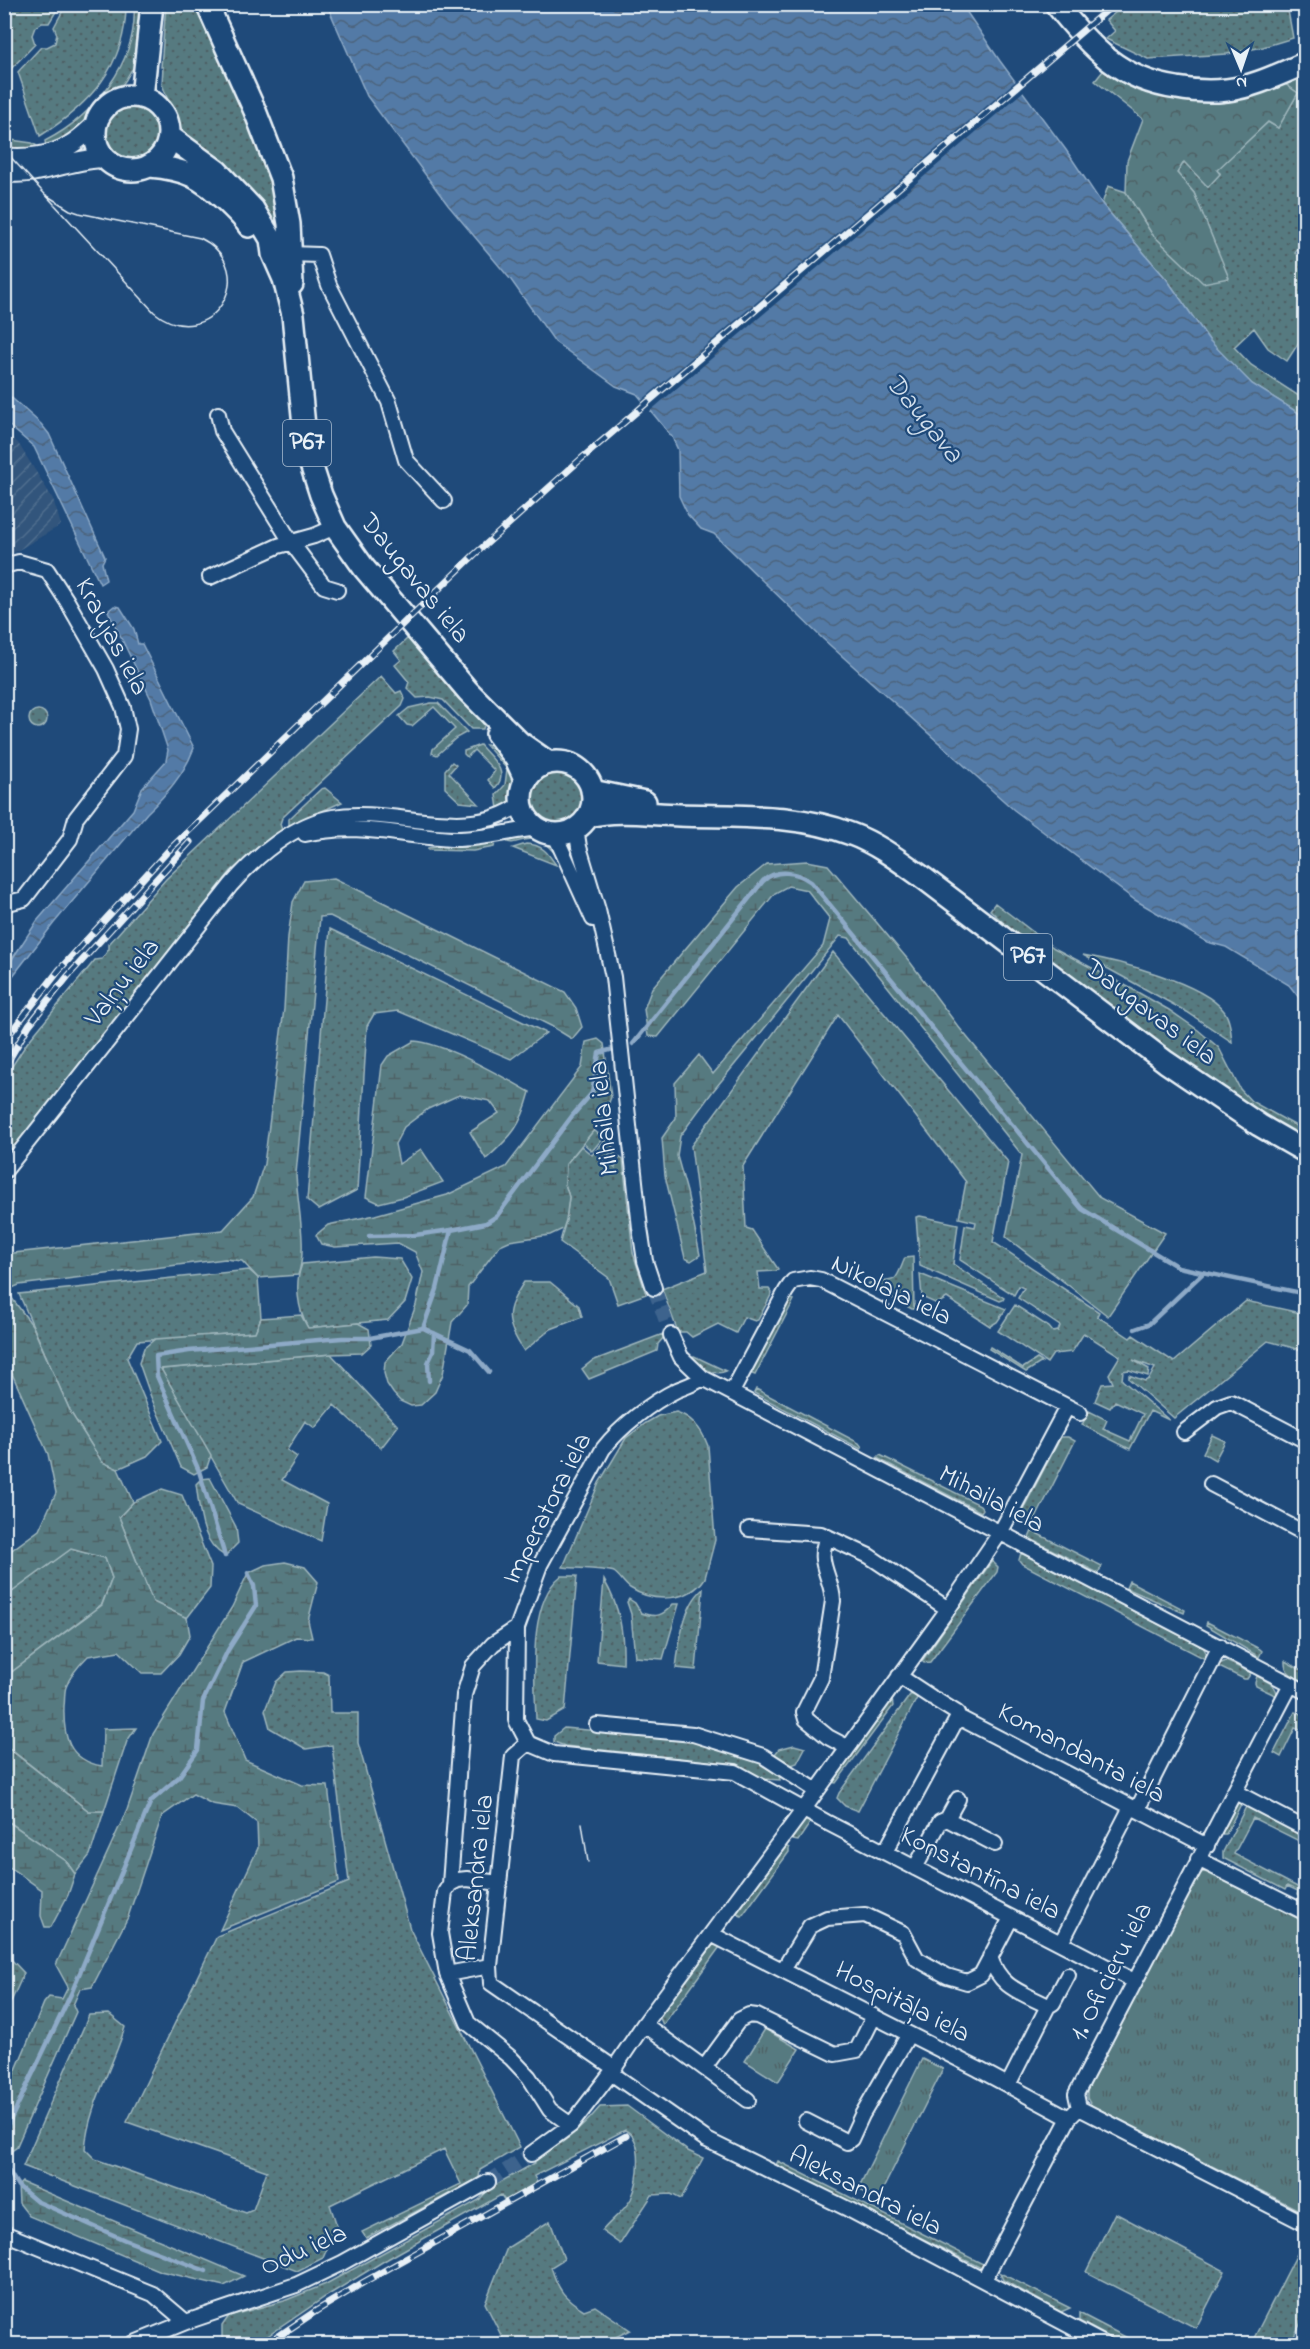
<svg xmlns="http://www.w3.org/2000/svg" width="1310" height="2349" viewBox="0 0 1310 2349" font-family="'Indie Flower',sans-serif">
<style>
.industrial{fill:url(#industrial-furrows)}
.grass{fill:url(#grass-dots);stroke:#9fb6bc;stroke-width:1.5}
.forest{fill:url(#forest-crowns);stroke:#9fb6bc;stroke-width:1.5}
.wetland{fill:url(#wetland-marsh);stroke:#9fb6bc;stroke-width:1.5}
.park{fill:url(#park-tufts);stroke:#9fb6bc;stroke-width:1.5}
.water{fill:url(#water-waves);stroke:#8eaac7;stroke-width:1.5}
.pier{fill:#1f4a7a}
.lines{fill:none;stroke-linecap:round;stroke-linejoin:round}
.stream{stroke:#8eaac7;stroke-width:4.5}
.street-tunnel{stroke:#3d638d;stroke-width:14;stroke-dasharray:14 7;stroke-linecap:butt}
.street-casing{stroke:#e8f1f8;stroke-width:18}
.secondary-casing{stroke:#e8f1f8;stroke-width:22}
.primary-casing{stroke:#e8f1f8;stroke-width:26}
.street{stroke:#1f4a7a;stroke-width:14}
.secondary{stroke:#1f4a7a;stroke-width:18}
.primary{stroke:#1f4a7a;stroke-width:21}
.tram{stroke:#e8f1f8;stroke-width:1.5}
.rail-casing{stroke:#e8f1f8;stroke-width:7}
.rail{stroke:#1f4a7a;stroke-width:4.5;stroke-dasharray:14;stroke-linecap:butt}
.labels{text-anchor:middle;dominant-baseline:central;stroke-width:4.5;stroke-linejoin:round;paint-order:stroke}
.shield{fill:#1f4a7a;stroke:#acbfd2;stroke-width:1.5}
.shield-label{font-size:26px;font-weight:bold;fill:#e8f1f8}
.street-label{font-size:27px;fill:#e8f1f8;stroke:#1f4a7a}
.water-label{font-size:28px;font-style:italic;fill:#d2dfec;stroke:#1f4a7a}
</style>
<defs>
<pattern id="industrial-furrows" width="10" height="10" patternUnits="userSpaceOnUse" patternTransform="scale(1.5)"><rect width="10" height="10" fill="#32557b"/><path d="M-1 1l2-2M0 10L10 0M9 11l2-2" fill="none" stroke="#506e8e"/></pattern>
<pattern id="grass-dots" width="8" height="8" patternUnits="userSpaceOnUse" patternTransform="scale(1.5)"><rect width="8" height="8" fill="#567a80"/><path d="M2 2h.1M6 6h.1" fill="none" stroke="#4e6165" stroke-width="1.8" stroke-linecap="round"/></pattern>
<pattern id="forest-crowns" width="20" height="18" patternUnits="userSpaceOnUse" patternTransform="scale(1.5)"><rect width="20" height="18" fill="#567a80"/><path d="M2 6a3 3 0 1 1 6 0M12 15a3 3 0 1 1 6 0" fill="none" stroke="#4e6165"/></pattern>
<pattern id="wetland-marsh" width="20" height="14" patternUnits="userSpaceOnUse" patternTransform="scale(1.5)"><rect width="20" height="14" fill="#567a80"/><path d="M1 5h8M5 5V1M11 12h8M15 12V8" fill="none" stroke="#4e6165"/></pattern>
<pattern id="park-tufts" width="24" height="20" patternUnits="userSpaceOnUse" patternTransform="scale(1.5)"><rect width="24" height="20" fill="#567a80"/><path d="M3 7l-1-3M5 7V3M7 7l1-3M15 17l-1-3M17 17v-4M19 17l1-3" fill="none" stroke="#4e6165"/></pattern>
<pattern id="water-waves" width="16" height="10" patternUnits="userSpaceOnUse" patternTransform="scale(1.5)"><rect width="16" height="10" fill="#527aa6"/><path d="M0 5q4-4 8 0t8 0" fill="none" stroke="#4d647d"/></pattern>
</defs>
<rect width="100%" height="100%" fill="#1f4a7a"/>
<filter id="ink" filterUnits="userSpaceOnUse"><feTurbulence type="fractalNoise" baseFrequency=".0167" numOctaves="2"/><feDisplacementMap in="SourceGraphic" scale="12" xChannelSelector="R" yChannelSelector="G"/><feConvolveMatrix kernelMatrix="1 2 1 2 8 2 1 2 1" color-interpolation-filters="sRGB"/></filter>
<g filter="url(#ink)">
<path class="industrial" d="M4 431 18 443 53 499 61 525 5 558Z"/>
<path class="grass" d="M5 4 60 5 49 23H42L35 27 32 35 35 44 5 75Z
M66 5H126C126 66 89 105 40 136L18 72 41 47H47L55 43 57 34 54 27Z
M134 5H142L135 66C125 75 130 83 112 90L111 94C95 106 87 125 72 135 65 140 55 144 46 148L45 141C94 116 138 62 134 5Z
M166 5H194L264 157 274 194 276 221 274 223 271 224 180 132V126L177 125 162 84 163 67H161Z
M1125 5H1287L1293 38 1263 47 1227 54 1148 59 1106 39 1115 31 1106 20Z
M1305 74V240L1295 253 1305 260V333L1287 361 1268 348 1254 328 1234 347 1251 365 1305 400V417L1252 384 1223 356 1209 340 1168 281 1102 204 1108 186 1126 192 1152 234 1228 278 1194 193 1177 173 1184 161 1208 187 1220 173 1216 170 1268 122 1278 128 1298 93 1285 84Z
M106 133a27 27 0 1 1 54 0a27 27 0 1 1-54 0Z
M4 139 32 143 37 146 38 150 5 151Z
M408 638 456 694 455 696 460 694 484 725 483 729H471L443 700 430 697 417 698 407 688 409 682 395 665 401 660 394 651Z
M381 676 396 693 401 691 405 699 402 706 282 818 280 824 282 830 231 871 5 1160V1077L27 1043 95 960 102 959 109 949V944L166 879Z
M431 703H438L467 732 456 738 437 755 432 753 433 749 455 729 434 707 412 726 407 725 399 716 409 708Z
M29 719a9 9 0 1 1 18 0a9 9 0 1 1-18 0Z
M480 745C491 758 511 772 495 788L488 780 495 771 474 750 467 757 464 754V751Z
M486 745 495 747 517 776 511 798 505 808 498 809 496 795 505 785 507 769Z
M452 762 456 765 449 773 479 804 460 802 445 788V770Z
M533 798a25 25 0 1 1 50 0a25 25 0 1 1-50 0Z
M325 788 342 802 289 826V819L321 789Z
M531 836C556 839 563 865 573 885 564 870 553 840 532 839 522 838 513 847 504 840Z
M496 839 494 847 473 851 428 850V848Z
M526 844C542 844 548 853 556 865L513 848Z
M995 903 1054 948 1132 989 1169 1010 1198 1030 1219 1048 1240 1089 1251 1101 1305 1131V1140L1257 1113 1110 1008 1026 944 990 910Z
M330 929 546 1033 511 1059 398 1011 374 1014 367 1026 357 1190 319 1210 307 1200Z
M833 952 1008 1162 993 1242 1099 1312 1097 1316 1130 1338 1133 1335 1174 1362 1246 1301 1305 1314V1351L1268 1341 1174 1418 1129 1379V1375L1145 1381 1149 1379 1155 1368 1133 1360 1149 1369 1148 1376 1129 1370 1123 1371 1122 1380 1169 1420 1150 1411 1130 1449 1082 1425 1089 1411 1107 1420 1103 1429 1130 1441 1143 1414 1115 1401 1110 1408 1095 1401 1102 1384 1113 1383 1109 1374 1120 1356 1084 1333 1072 1352 1053 1354 1047 1363 998 1331 1015 1305 1049 1327 1053 1332 1058 1331 1060 1326 1018 1298 1024 1288 1019 1286 1014 1295 960 1260 965 1225 975 1227 976 1222 959 1218 966 1182 838 1015 743 1166 746 1228 752 1230 778 1269 776 1271 758 1272 760 1289H769L772 1293 758 1320 755 1321 744 1317 736 1333 718 1324 692 1337 686 1332H678L662 1289 707 1271 691 1146Z
M1083 955C1118 961 1203 983 1224 1011 1230 1019 1231 1032 1232 1042L1187 1012Z
M594 1130 603 1138 592 1151 583 1143Z
M605 1140 614 1148 605 1160 615 1168 616 1166 608 1160 614 1153 623 1160 633 1253 646 1294 618 1304 609 1278 560 1242 566 1220 569 1197 565 1184 566 1164 581 1146 592 1155Z
M920 1216 958 1224 953 1264 1004 1298 1003 1300 1000 1301 920 1266 916 1217Z
M373 1257 400 1259 412 1279 405 1302 388 1320 308 1328C298 1310 294 1284 302 1264Z
M913 1257 914 1309H912L868 1285 869 1283C899 1280 894 1284 905 1258Z
M249 1270 258 1278 261 1318 255 1332 137 1341 127 1358 162 1441 147 1456 118 1469 102 1462 71 1413 19 1294Z
M920 1274 1006 1309 997 1322 990 1326 947 1298 937 1304 922 1297Z
M524 1282H550L579 1306 582 1317 551 1329 524 1351C504 1321 505 1311 524 1282Z
M789 1298 794 1300 755 1375 750 1373Z
M663 1334 664 1337 658 1344 657 1351 589 1379 582 1369 592 1361Z
M990 1347 1023 1368 1037 1359 1042 1362 1026 1372 989 1349Z
M331 1354 398 1426 381 1448 334 1405 315 1428 305 1421 287 1450 297 1457 282 1480 327 1504 321 1541 238 1504 161 1369Z
M694 1356 726 1371C714 1377 699 1366 690 1357Z
M756 1389 859 1443 862 1447 861 1449 754 1393Z
M676 1412C693 1417 702 1430 708 1446L715 1540 705 1578C690 1602 653 1603 630 1588 624 1584 620 1576 614 1572 608 1569 572 1568 563 1567L599 1483 626 1438 646 1423 658 1416Z
M1212 1435 1225 1441 1215 1460 1203 1453Z
M1061 1437H1068L1075 1441 1033 1524 1019 1517Z
M880 1455 980 1505 983 1509 981 1512 877 1458Z
M162 1489 182 1495 211 1567 210 1588 187 1618 153 1602 119 1517 133 1502Z
M1032 1531 1102 1566 1098 1573 1029 1538Z
M71 1549 105 1558 112 1578 102 1604 5 1677V1597Z
M1021 1553 1203 1647 1208 1656 1207 1660 1022 1564 1019 1560Z
M992 1561 998 1567 997 1572 930 1662 924 1663 922 1661Z
M561 1576H577L565 1710 546 1721 536 1719C535 1680 527 1602 561 1576Z
M604 1580C620 1607 624 1633 623 1664L597 1661Z
M1129 1581 1185 1610 1184 1613 1126 1588Z
M703 1589 696 1670 676 1668C679 1643 683 1606 703 1589Z
M629 1599 635 1603 641 1613C656 1618 663 1616 673 1604H679L663 1659 635 1657 631 1614 627 1602Z
M1207 1622 1260 1649 1262 1651 1259 1657 1206 1625Z
M1226 1661 1251 1673 1247 1679H1244L1219 1667V1664Z
M1285 1661 1305 1672V1682C1296 1677 1284 1674 1285 1661Z
M301 1671 323 1672 329 1675 330 1713H358V1743L410 1929 520 2147 480 2170 479 2178 366 2238 362 2232 461 2184 444 2149 330 2205 337 2226 323 2258 297 2271 23 2166 89 2015 109 2014 125 2027C113 2067 88 2107 85 2149L95 2159 246 2213 253 2210 267 2171 127 2122 217 1936 349 1882 332 1745 306 1749 270 1728 265 1710 276 1682 287 1672Z
M1257 1676C1266 1681 1278 1685 1277 1696L1256 1686 1255 1683Z
M916 1694 917 1698 858 1811 845 1806 837 1798 839 1793 910 1695Z
M892 1698 893 1706 836 1783 830 1782Z
M1295 1712 1305 1715V1732L1295 1728 1281 1757 1274 1753Z
M564 1728 692 1739 748 1754 778 1771 780 1780 765 1779 732 1764 565 1746 554 1742V1736Z
M4 1745 89 1811H104L90 1855 75 1874 66 1861 5 1819Z
M794 1745 805 1748 797 1763 786 1767 772 1758 779 1749Z
M1239 1800 1242 1802 1226 1834H1221Z
M1247 1805 1305 1835 1303 1843 1253 1818 1234 1854 1305 1891V1900L1297 1895 1298 1891 1287 1886 1285 1890 1223 1858V1852Z
M807 1820H812L798 1841 793 1840 791 1838 802 1823Z
M785 1846 789 1848V1852L742 1916 739 1915 737 1912Z
M717 1943 722 1944 663 2025 660 2018 663 2012 713 1945Z
M8 1956 24 1973 5 2015V1962Z
M627 2106 688 2151 703 2158 681 2199 671 2194 652 2195 620 2244 602 2231C610 2221 625 2210 631 2199 639 2182 645 2139 625 2130L534 2176 537 2183 505 2201 501 2195 384 2261 325 2297 256 2344H227L222 2339V2326L229 2316 284 2301 326 2284 479 2200 491 2187 535 2163 533 2160C563 2143 578 2133 600 2107Z
M778 2161 983 2264 981 2268 776 2165Z
M1115 2213 1225 2271 1196 2328 1086 2272Z
M550 2221 564 2259 551 2267C558 2290 564 2298 584 2310L595 2306 630 2330 602 2344H512L505 2343 485 2303 507 2248Z
M1297 2254 1305 2258V2315L1290 2344H1251Z
M1000 2273 1070 2308 1061 2312 1003 2280Z
M1079 2313 1139 2344H1122L1079 2321Z"/>
<path class="forest" d="M1103 71 1138 91 1180 99H1229L1285 84 1298 93 1278 128 1268 122 1217 170 1220 174 1208 187 1184 162 1177 173 1194 193 1229 278 1203 283 1152 234 1126 192 1127 161 1143 119 1095 81Z"/>
<path class="wetland" d="M807 861 828 865 910 962 957 1025 1100 1198 1165 1233 1108 1316 1006 1237 1022 1155 849 938 840 936 713 1091 680 1136 677 1156 687 1192 700 1255 691 1261 685 1258 665 1176 662 1138 676 1118 675 1083 699 1055 713 1074 823 946 830 919 807 890 788 886 775 893 658 1037 648 1036 644 1009 652 988 738 887 767 864Z
M334 878 565 992 576 1008 582 1027 572 1039 551 1026 330 916 320 917 296 1174C297 1204 308 1249 298 1275L258 1278 242 1261 225 1259 19 1285 12 1288 11 1297 32 1325 71 1413 102 1462 118 1469 133 1502 119 1517 153 1602 187 1618 190 1635 179 1654 161 1673H142L119 1651 88 1656C79 1665 70 1675 66 1687 64 1692 65 1700 64 1706 63 1736 68 1760 102 1766L103 1729 136 1728 127 1741 104 1811H89L5 1745V1677L102 1605 112 1578 105 1558 71 1549 5 1597V1555L39 1530 56 1493 48 1454 5 1358V1254L223 1230 253 1197 264 1164 284 1009 288 937 293 902 304 881Z
M598 1039 604 1044 611 1097 603 1119 566 1164 565 1184 569 1197 566 1220 563 1229 550 1235 509 1241 500 1245 468 1287 467 1305 452 1322 443 1374 435 1392 421 1405 411 1406 400 1401 393 1393 387 1384 384 1373 385 1362 402 1343 416 1305 423 1272 415 1252 398 1243 335 1247 321 1244 316 1235 328 1225 375 1215 447 1195 506 1167 582 1067 586 1042Z
M414 1041C445 1043 501 1076 530 1092 521 1126 513 1135 486 1159L470 1132 499 1113 490 1101 459 1095 428 1109 404 1127 395 1144 399 1164 421 1149 443 1182 403 1197 379 1203 366 1197 382 1065 388 1056Z
M301 1315 308 1328 358 1323 369 1329 371 1345 362 1353 331 1354 161 1369 211 1455 207 1467 194 1474 181 1467 151 1397 139 1363 144 1348 155 1339 255 1332 261 1318Z
M210 1478 236 1527 238 1543 225 1556C200 1543 200 1509 196 1484L201 1479Z
M285 1562 305 1567 318 1582 308 1621 312 1638 296 1637 243 1662 225 1712 245 1760 302 1785 328 1786 339 1882 220 1930 258 1848 257 1823 238 1808 212 1804 193 1794 162 1816 128 1917 92 1987 80 1989 73 2005 76 2012 16 2148 5 2155V2096L44 2003 49 1997 62 1999 68 1987 56 1965 127 1810 153 1734 232 1607 248 1573 265 1565Z
M4 1819 66 1861 75 1874 68 1895 51 1927H45L41 1916 42 1890 5 1864Z
M22 2182 244 2276 224 2286 160 2271 29 2216 19 2203 18 2186Z"/>
<path class="park" d="M1203 1872 1210 1873 1305 1922V2213L1091 2105 1087 2098V2090L1197 1876Z
M765 2029 799 2049 778 2082 745 2061Z
M922 2059 943 2069 878 2199 858 2189Z"/>
<path class="water" d="M327 5H962L1000 61 1066 150 1102 204 1168 281 1209 340 1252 384 1305 417V1005L1289 985 1226 947 1207 942 1135 900 1014 810 823 639 714 534 701 529 688 515 679 496 678 450 672 437 637 394 616 386 555 342 511 280 448 205 367 96Z
M5 392 41 424 49 434 105 557 102 563 106 580 100 584 34 447 5 422Z
M114 606 120 607 134 629 138 644H142L194 748C185 773 166 795 147 813L54 923 5 986V970L37 921 133 810 142 788 166 761 168 750 151 699 108 611Z"/>
<path class="pier" d="M1017 80 1025 90 649 412 640 402Z"/>
<g class="lines">
<path class="stream" d="M633 1044 763 881C777 868 797 872 811 882L1082 1209 1178 1267 1306 1294
M369 1236 415 1235 451 1230
M423 1328 470 1350 489 1372
M1135 1329 1149 1324 1203 1273
M429 1381 428 1363 433 1352 434 1333
M225 1556 199 1471 157 1376 156 1356 189 1351 342 1338H370L423 1328 437 1289 451 1230 486 1223 497 1216 572 1116 592 1093 599 1053 617 1048
M206 2271 125 2240 36 2201 18 2186 8 2170V2125L71 1994 151 1801 179 1777 198 1750 203 1701 228 1650 256 1606 254 1586 248 1573"/>
<path class="street-tunnel" d="M654 1288 671 1335
M488 2182 531 2154"/>
<g class="street-casing">
<path id="street" d="M290 254 319 255 329 285 389 402 406 460 444 501
M218 414 222 431 291 542 324 586 337 590
M4 566 19 562 47 570 67 601 106 669 123 707 128 729 124 756 76 818 70 839 24 899 4 904
M210 577 278 546 314 536 335 527
M576 828 579 847 598 910 613 977 640 1228 645 1261 654 1288
M554 833 593 919
M305 834C360 822 398 836 451 839 480 840 510 831 538 828
M4 1172 231 885C256 856 294 824 333 817 395 806 467 845 522 803
M671 1335 681 1357 703 1378 1306 1692
M703 1378C694 1384 687 1386 677 1390 652 1402 620 1427 603 1449L540 1565 517 1628 516 1720 528 1743 554 1754 735 1772 826 1822 1134 1981
M732 1392 786 1291 793 1281 810 1278 821 1280 1080 1413
M1184 1432 1217 1407 1231 1402 1306 1441
M1211 1484 1306 1534
M749 1529 821 1534 869 1556 948 1609
M828 1537C814 1561 832 1576 833 1601L821 1678 804 1712 806 1719 828 1737 847 1747
M899 1676 931 1697
M936 1700 957 1713 958 1717 1207 1846
M597 1725 693 1734 763 1756 817 1791
M528 1743 513 1756 490 1966 491 1983 614 2068
M1235 1792 1306 1829
M1137 1810 1220 1646
M947 1819 958 1799
M885 1852 958 1717
M1198 1859 1306 1913
M915 1868 940 1822 947 1819 995 1844
M500 1883 467 1879 458 1880 450 1884 445 1892 440 1933 447 1974 468 2023 511 2058 529 2077 550 2110 571 2125
M450 1884 464 1695 473 1666 493 1644 517 1628
M711 1934 978 2069 1069 2118
M1061 1943 1131 1807
M990 1957C1000 1988 1021 1992 1048 2006L1008 2085
M783 1970 810 1926 827 1918 865 1915 903 1933 917 1959 947 1976 967 1982 981 1975 1011 1918
M447 1974 490 1966
M1048 2006 1053 2003 1068 1975
M644 2024 748 2100
M704 2068 739 2020 749 2015 757 2016 835 2054 857 2050 874 2016
M611 2073 707 2140 848 2209 1104 2344
M1079 2108 1306 2224
M806 2121 847 2142 851 2139 862 2115 909 2034
M531 2154 571 2125 611 2073 644 2024 804 1809 948 1609 1000 1533 1067 1407
M4 2233 153 2294 186 2322
M984 2280 1069 2118 1079 2108 1076 2094 1291 1684
M132 2344 186 2322 296 2285 342 2263 488 2182"/>
</g>
<g class="secondary-casing">
<path id="secondary" d="M4 157C24 160 54 156 70 145 80 139 88 131 97 123
M4 172C40 177 71 158 105 158"/>
</g>
<g class="primary-casing">
<path id="primary" d="M207 4 255 111 281 178 289 224 292 284
M1056 4C1090 47 1120 80 1177 88 1193 91 1211 92 1227 90 1254 87 1281 73 1306 63
M95 133a37 37 0 1 1 74 0a37 37 0 1 1-74 0Z
M142 97 152 4
M169 136 217 171 253 209 271 239 273 254 284 279 293 315 304 426 310 461 321 495 335 527 364 568 468 691 519 742 549 763
M150 166C186 169 201 177 227 202 235 210 243 217 249 226
M497 734 516 759 526 781
M521 798a36 36 0 1 1 72 0a36 36 0 1 1-72 0Z
M592 791 645 802
M588 816C618 809 648 814 679 815 735 817 797 813 851 834 878 844 901 862 925 879L1166 1062 1259 1125 1306 1152"/>
</g>
<use href="#street" class="street"/>
<use href="#secondary" class="secondary"/>
<use href="#primary" class="primary"/>
<path class="tram" d="M4 150C54 204 104 258 154 312 209 357 265 270 200 238L79 213 70 210 46 195
M582 1823 588 1862"/>
<g class="rail-casing">
<path id="rail" d="M4 1041 60 969 167 852 474 555 581 459 1114 4
M4 1068 29 1025 68 976 190 842
M267 2344 316 2311 364 2282 626 2136"/>
</g>
<use href="#rail" class="rail"/>
</g>
</g>
<g class="labels">
<g class="shield">
<rect x="283" y="420" width="48" height="46" rx="4.5"/>
<rect x="1004" y="934" width="48" height="46" rx="4.5"/>
</g>
<g class="shield-label">
<text x="307" y="443">P67</text>
<text x="1028" y="957">P67</text>
</g>
<g class="street-label">
<text transform="translate(414 579) rotate(51)">Daugavas iela</text>
<text transform="translate(111 637) rotate(62)">Kraujas iela</text>
<text transform="translate(123 983) rotate(-52)">Vaļņu iela</text>
<text transform="translate(1150 1013) rotate(37)">Daugavas iela</text>
<text transform="translate(605 1118) rotate(-96)">Mihaila iela</text>
<text transform="translate(891 1291) rotate(26)">Nikolaja iela</text>
<text transform="translate(991 1500) rotate(28)">Mihaila iela</text>
<text transform="translate(548 1509) rotate(-63)">Imperatora iela</text>
<text transform="translate(1081 1754) rotate(28)">Komandanta iela</text>
<text transform="translate(980 1874) rotate(27)">Konstantīna iela</text>
<text transform="translate(477 1878) rotate(-84)">Aleksandra iela</text>
<text transform="translate(1112 1972) rotate(-63)">1. Oficieru iela</text>
<text transform="translate(902 2003) rotate(27)">Hospitāļa iela</text>
<text transform="translate(865 2192) rotate(27)">Aleksandra iela</text>
<text transform="translate(304 2251) rotate(-24)">Odu iela</text>
</g>
<g class="water-label">
<text transform="translate(923 419) rotate(51)">Daugava</text>
</g>
</g>
<rect width="1310" height="2349" fill="none" stroke="#1f4a7a" stroke-width="24"/>
<rect x="12" y="12" width="1286" height="2325" fill="none" stroke="#e8f1f8" stroke-width="2" filter="url(#ink)"/>
<g transform="translate(1241 69) rotate(178)" stroke="#1f4a7a" stroke-width="4.5" paint-order="stroke">
<path d="M0-4.5L10 22L0 15L-10 22Z" fill="#e8f1f8"/>
<text y="-9" font-size="16" font-weight="bold" text-anchor="middle" fill="#e8f1f8">N</text>
</g>
</svg>
